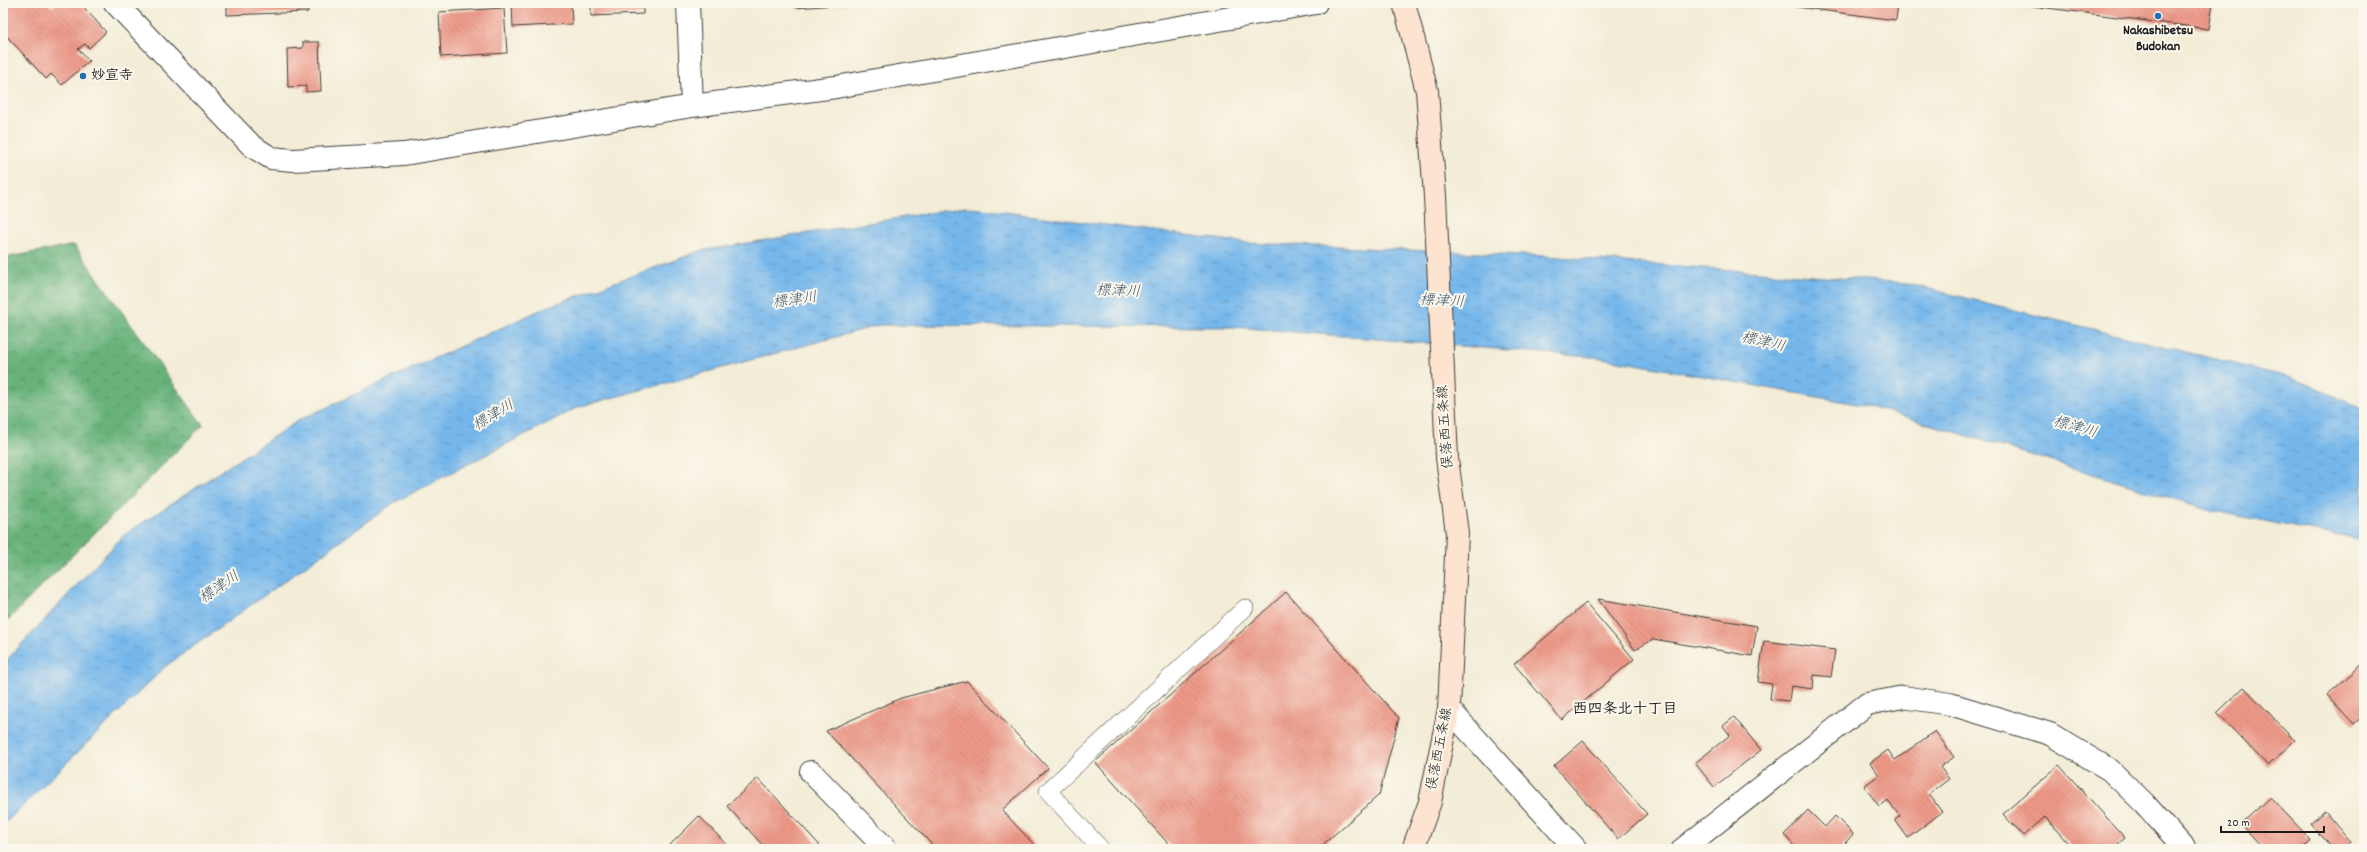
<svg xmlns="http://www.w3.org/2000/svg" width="2367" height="852" viewBox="0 0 2367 852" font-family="Dekko,'Klee One',sans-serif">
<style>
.forest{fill:url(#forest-crowns);stroke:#42674b}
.water{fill:url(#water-ripples);stroke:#496a84}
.building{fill:url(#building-back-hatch)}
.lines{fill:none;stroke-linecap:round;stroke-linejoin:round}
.lane-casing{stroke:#3c3b38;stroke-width:18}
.street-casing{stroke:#3c3b38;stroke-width:24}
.secondary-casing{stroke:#3c3b38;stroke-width:24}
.lane{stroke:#fff;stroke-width:17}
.street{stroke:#fff;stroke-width:22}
.secondary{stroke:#fde4d1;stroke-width:22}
.poi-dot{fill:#1f6fb2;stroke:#fbf7ec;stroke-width:1.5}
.labels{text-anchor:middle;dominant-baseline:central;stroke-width:4;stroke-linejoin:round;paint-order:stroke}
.poi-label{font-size:14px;font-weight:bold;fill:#1c1c1c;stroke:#fbf7ec}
.street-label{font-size:14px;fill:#1c1c1c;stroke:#fbf7ec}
.water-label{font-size:15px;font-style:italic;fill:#405a6f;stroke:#fbf7ec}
.neighbourhood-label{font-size:15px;font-weight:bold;fill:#1c1c1c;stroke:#fbf7ec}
</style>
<defs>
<pattern id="forest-crowns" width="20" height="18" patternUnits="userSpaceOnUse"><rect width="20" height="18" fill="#68b27a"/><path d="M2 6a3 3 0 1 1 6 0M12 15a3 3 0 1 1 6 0" fill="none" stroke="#559063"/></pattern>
<pattern id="water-ripples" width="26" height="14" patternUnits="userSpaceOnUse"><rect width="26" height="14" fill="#76b7eb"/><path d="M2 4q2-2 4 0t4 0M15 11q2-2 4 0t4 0" fill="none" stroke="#6094be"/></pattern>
<pattern id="building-back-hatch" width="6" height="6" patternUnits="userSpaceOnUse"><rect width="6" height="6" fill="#ed9987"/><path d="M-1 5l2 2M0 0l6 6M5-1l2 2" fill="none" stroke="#cb8374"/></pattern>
</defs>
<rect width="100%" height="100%" fill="#fbf7ec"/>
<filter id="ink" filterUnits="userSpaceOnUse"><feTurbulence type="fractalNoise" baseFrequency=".025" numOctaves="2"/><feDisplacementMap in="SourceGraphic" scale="8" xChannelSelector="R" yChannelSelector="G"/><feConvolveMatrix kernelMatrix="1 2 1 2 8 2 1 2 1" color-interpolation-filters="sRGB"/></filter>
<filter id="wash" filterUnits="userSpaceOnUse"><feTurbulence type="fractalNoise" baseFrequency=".012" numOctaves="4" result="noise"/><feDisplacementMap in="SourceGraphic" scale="16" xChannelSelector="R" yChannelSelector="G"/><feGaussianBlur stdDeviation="0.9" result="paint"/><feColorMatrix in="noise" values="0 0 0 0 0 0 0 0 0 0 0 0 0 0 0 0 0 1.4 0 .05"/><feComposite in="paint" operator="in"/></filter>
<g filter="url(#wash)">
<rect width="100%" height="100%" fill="#f3edd7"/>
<path class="forest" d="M74 245 203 425 3 625V258Z"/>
<path class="water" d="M965 207 1248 243 1545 256 1905 283 2292 378 2364 409V541L2214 511 1873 407 1602 358 1235 327 880 325 578 407 395 502 166 666 3 825V664L124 535 299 420 547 307 700 251Z"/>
<g id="blocks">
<path class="building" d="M3 3H49L52 7 57 3H80L106 32 89 48 85 44 78 49 89 61 62 85 51 74 46 79 3 32Z
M227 3H307L308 12 227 15Z
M512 3H571L572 24 513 27Z
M591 3H643V14L591 16Z
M796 3H849V4L796 8Z
M1766 3H1898L1896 20Z
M2009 3H2213L2209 29Z
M504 8 507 53 441 57 439 12Z
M303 42H319L321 91 306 92V86L288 87 287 49 303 48Z
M1286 592 1399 718 1379 795 1318 849H1173L1095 762Z
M1598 599 1757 626 1752 656 1653 639 1635 650Z
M1586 603 1634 659 1562 720 1514 664Z
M1764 641 1835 650 1831 677 1814 675 1813 689 1791 686 1789 701 1770 699 1772 684 1758 682Z
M2364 663V715L2354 724 2327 695Z
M967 681 1048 768 1002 810 1038 849H936L826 731 901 698Z
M2244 687 2295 740 2268 766 2217 713Z
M1734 717 1761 750 1714 787 1695 763 1730 735 1723 726Z
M1935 731 1954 757 1940 767 1949 779 1929 794 1942 812 1908 838 1895 820 1900 816 1887 800 1879 806 1864 786 1879 775 1870 763 1888 750 1895 760Z
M1583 741 1647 814 1618 839 1554 766Z
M2059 765 2125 838 2112 849H2073L2045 817 2023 836 2003 814Z
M758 778 823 849H766L727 806Z
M2270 797 2311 840 2302 849H2264L2241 824Z
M1808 810 1825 827 1835 816 1853 834 1840 849H1797L1784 835Z
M2325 811 2351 842 2343 849H2332L2310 823Z
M699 816 731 849H672L669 846Z"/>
</g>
</g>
<g filter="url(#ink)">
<use href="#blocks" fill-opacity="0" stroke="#3c3b38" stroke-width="1"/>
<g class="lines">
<g class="lane-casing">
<path id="lane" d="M1101 849 1048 791 1245 608"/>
</g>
<g class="street-casing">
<path id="street" d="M115 3 252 146 271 158 293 160 404 154 692 106 836 87 1316 3
M688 3 692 106
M1449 709 1576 849
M811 772 886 849
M1683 849 1867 704 1903 697 1950 704 2050 734 2110 770 2144 803 2185 849"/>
</g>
<g class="secondary-casing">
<path id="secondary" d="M1404 3 1427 91 1435 196 1447 458 1457 533 1449 709 1430 802 1413 849"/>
</g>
<use href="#lane" class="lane"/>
<use href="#street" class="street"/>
<use href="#secondary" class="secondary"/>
</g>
</g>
<g class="poi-dot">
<circle cx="2158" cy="16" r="4"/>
<circle cx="83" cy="76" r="4"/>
</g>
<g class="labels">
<g class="poi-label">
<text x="2158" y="31">Nakashibetsu<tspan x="2158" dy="16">Budokan</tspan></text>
<text x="91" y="76" text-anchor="start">妙宣寺</text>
</g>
<g class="street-label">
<text transform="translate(1446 427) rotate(-94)">俣落西五条線</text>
<text transform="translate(1440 749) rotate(-79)">俣落西五条線</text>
</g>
<g class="water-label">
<text transform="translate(1118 292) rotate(2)">標津川</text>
<text transform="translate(795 301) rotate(-8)">標津川</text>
<text transform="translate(1442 302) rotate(3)">標津川</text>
<text transform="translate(1763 343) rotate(13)">標津川</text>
<text transform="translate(494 416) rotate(-31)">標津川</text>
<text transform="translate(2075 428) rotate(16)">標津川</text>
<text transform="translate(220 588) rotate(-35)">標津川</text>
</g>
<g class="neighbourhood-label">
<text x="1625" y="710">西四条北十丁目</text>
</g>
</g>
<rect width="2367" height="852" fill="none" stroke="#fbf7ec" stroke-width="16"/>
<path d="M2221 826v6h103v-6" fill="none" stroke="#1c1c1c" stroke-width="2"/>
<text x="2227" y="826" font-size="12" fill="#1c1c1c" stroke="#fbf7ec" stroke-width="3" paint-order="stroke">20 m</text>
</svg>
